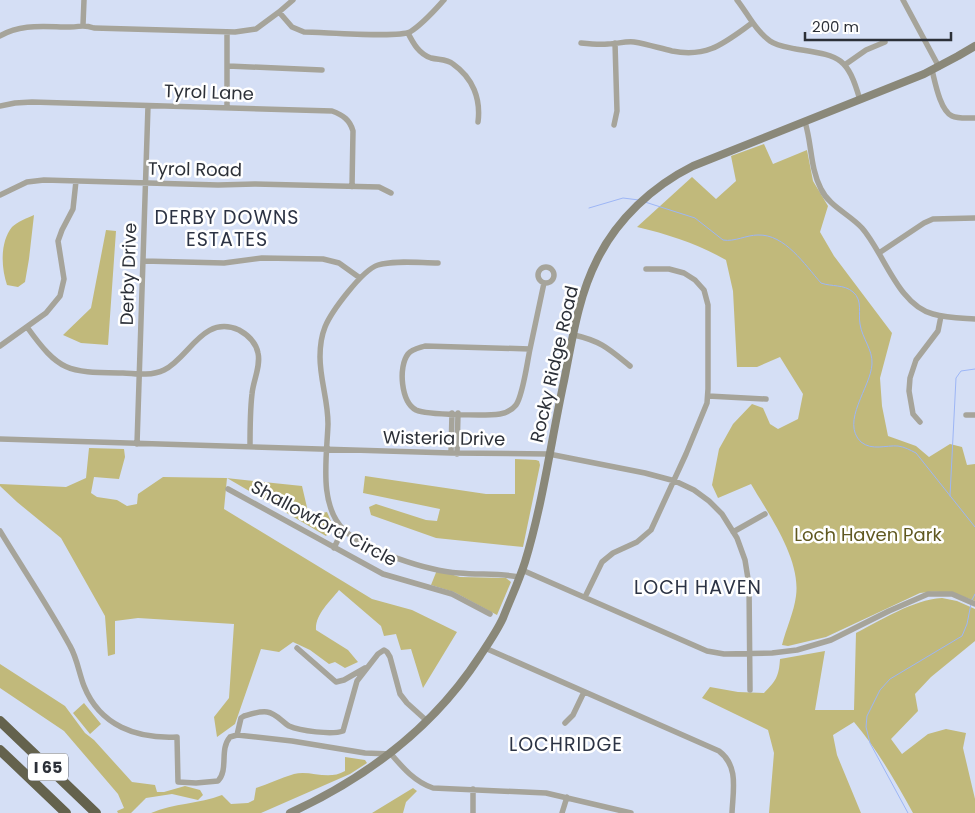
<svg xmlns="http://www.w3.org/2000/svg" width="975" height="813" viewBox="0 0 975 813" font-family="Poppins,sans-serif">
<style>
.green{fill:#c1b97b}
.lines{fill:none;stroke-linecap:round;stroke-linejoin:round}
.stream{stroke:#9db6f6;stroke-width:1}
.street{stroke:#a6a49a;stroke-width:5.5}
.secondary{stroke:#8a8879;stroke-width:8}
.highway{stroke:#64624d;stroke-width:10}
.labels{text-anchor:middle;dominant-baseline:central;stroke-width:5;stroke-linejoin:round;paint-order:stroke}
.shield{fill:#fff;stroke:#6b6e74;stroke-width:1}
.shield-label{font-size:16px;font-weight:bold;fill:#2c3038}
.street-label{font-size:18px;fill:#2c3038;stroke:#fff}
.park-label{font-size:18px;fill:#605821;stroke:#fff}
.neighbourhood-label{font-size:19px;letter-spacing:1px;fill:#2c3344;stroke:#fff}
</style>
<rect width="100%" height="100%" fill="#d5dff5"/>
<path class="green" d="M764 144 773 164 807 150 813 181 828 206 820 232 834 256 892 333 880 378 882 406 888 436 916 446 929 457 950 444 962 447 967 465 975 464V601C953 593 944 590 920 593L826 637 788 646 782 645C786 629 794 612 796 596 801 559 769 515 751 484L718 498 712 485 719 449 733 424 752 404 763 408 770 424 778 429 798 419 803 394 780 357 757 367H737L733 291 726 260C696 243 670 235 637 227L692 177 716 199 736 181 731 156Z
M34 215 29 259 25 282 18 287 7 285C1 267 0 242 12 227 17 222 27 218 34 215Z
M106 230 116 231 108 345 81 343 63 335 91 308Z
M89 448 124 449 125 457 119 479 94 477 91 493 97 497 117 500 127 506 137 504 138 494 163 477 226 478 302 486 309 516 327 512 333 526 326 536 227 478 224 509 372 599 412 610 457 632 423 688 411 649 401 650 396 634 384 636 381 626 339 590C330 602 315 614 316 630L348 650 358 662 345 668 335 662 329 664 310 650 293 642 279 652 261 649 235 724 217 737 214 717 229 698 234 624 138 618 115 621V654L108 656 105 616 61 538 17 502 0 486V484L66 487 86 478Z
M515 459 536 460 539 461 540 465 523 547 436 538 371 515 369 507 376 504 426 520 437 521 440 509 363 493 365 476 486 494H515Z
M437 570 460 577 506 578 511 582 497 615 454 592 431 585Z
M942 598 957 601 975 609V641L931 677 915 694 918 711 891 739 902 754 928 734 946 729 966 733 963 748 975 799V813H913C896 782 877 749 854 722L833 735 837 755 861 813H769L774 753 768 730 702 698 710 687 738 692 764 693C776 681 779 676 780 659L825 651 815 710H854L856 633C882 620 912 600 942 598Z
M0 664 65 706 85 733 94 740 132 782 155 785 157 792H164L185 786 200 790 203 795 198 800 172 794 146 798 131 813H118L117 811 124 808 118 794 64 731 0 688Z
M84 703 101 724 90 734 73 713Z
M345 757 365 760 367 763 350 774 261 813H151C174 803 199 804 222 795L231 804 248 803 254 800 256 788C268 784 281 778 294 774 311 770 328 781 345 771Z
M413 788 417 791 406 802 403 813H372Z"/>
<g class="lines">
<path class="stream" d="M645 202 695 218 723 240C735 242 746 235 758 235 785 234 805 265 821 283 832 287 844 284 853 292 863 300 858 314 860 324 862 338 873 350 872 364 871 387 840 422 861 442 872 451 886 445 898 446 905 447 910 450 916 453L975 527
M589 208 623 198 639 200
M950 496 956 378 961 371 975 369
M972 600 975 594
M908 813 870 743 866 727 867 716 880 690 890 679 962 636 967 624 971 604"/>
<path class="street" d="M737 0C748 14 755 30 770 41 777 46 787 47 796 49 839 56 847 55 860 100
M903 0 939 67
M279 12 292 27 304 32C322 32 398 38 410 32 423 24 434 11 444 0
M83 25 84 0
M408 33C413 43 419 54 431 58 439 60 447 59 453 64 473 78 481 99 478 122
M0 36C21 23 46 27 70 27 81 27 82 24 94 28L235 32 256 29 279 12 293 0
M581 43C590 44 599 45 608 44 617 44 625 41 634 42 647 44 659 48 672 51 708 58 724 43 752 23
M846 64 866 50 885 42
M228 66 322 70
M932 70C935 82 940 110 952 116 958 119 968 118 975 118
M0 106 15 103 32 102 332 111C343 115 350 120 353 131L352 187
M227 108V32
M805 122C812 144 810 168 821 189 829 206 849 214 862 228 884 253 898 305 933 314 947 318 961 318 975 319
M614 125 617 111 615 43
M0 195 27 182 44 180 218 185 255 184 379 187 391 193
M879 253 924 223 933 219 975 218
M143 261 224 263 262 258 323 259 339 263 360 278
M438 263C420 263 394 260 378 265 362 270 331 312 325 327 321 337 320 347 320 357 320 380 328 400 328 424 327 456 318 505 344 530 366 551 428 571 459 573 479 575 500 573 519 577
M538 275a8 8 0 1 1 16 0a8 8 0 1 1-16 0Z
M27 327C60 373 68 372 123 373 136 374 152 376 164 370 189 358 203 314 239 330 248 335 256 343 258 353 261 366 253 381 252 394 250 411 250 429 250 447
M574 335C601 341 609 349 630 366
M0 346 46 313 60 296 64 279 58 241 62 230 73 209 76 181
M425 346 530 349C527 363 523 395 516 405 512 410 506 413 500 414 487 416 427 415 416 410 401 402 398 367 408 354 412 349 419 348 425 346Z
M530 349 544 283
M708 396 766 399
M966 415H975
M920 422 913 414 909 391 910 378 916 360 938 331 941 316
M0 439 451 453 549 454 645 473 675 481 694 490 709 501 722 514 737 538 745 560 749 585 750 690
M137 444 148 106
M451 453 452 413
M457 454 458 413
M228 489 383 574 452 594 490 614
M0 531C23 569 49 607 70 646 77 658 79 673 84 686 100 726 137 739 177 737L178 782 196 783 218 781C229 769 219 750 230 737L237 735 292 741 365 753 391 754C403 768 415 782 433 788L546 793 631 813
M733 532 765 514
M334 548 343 529
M522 570 707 651 724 654 772 653 797 650 831 640 889 611 928 594H952L975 604
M585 597 602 562 613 553 637 542 651 530 686 454 707 403 708 389V305L704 290 695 280 684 273 669 269H646
M297 648 336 682 344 680 365 668
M485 648 719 751C739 766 733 790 732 813
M565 723 573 715 584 692
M237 735 241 718 244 716C251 714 259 711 267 712 276 713 282 722 289 726 300 731 332 735 343 731L357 681 378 654 384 650 387 652 390 657 400 694 407 703 427 721
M473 789V813
M562 813 567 797"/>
<path class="secondary" d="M290 813C366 778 434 727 480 656 488 644 497 631 503 618 510 600 519 581 525 562 543 503 551 441 564 381 572 341 578 297 597 260 617 219 653 186 693 166L924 74 958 56 975 46"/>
<path class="highway" d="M0 721 96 813
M0 750 66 813"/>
</g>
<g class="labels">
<rect class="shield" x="28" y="753.5" width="40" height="27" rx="4"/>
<g class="shield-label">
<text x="48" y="767">I 65</text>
</g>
<g class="street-label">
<text transform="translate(209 92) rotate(2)">Tyrol Lane</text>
<text transform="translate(195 169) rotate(1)">Tyrol Road</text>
<text transform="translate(128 274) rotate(-88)">Derby Drive</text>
<text transform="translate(554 364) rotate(-77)">Rocky Ridge Road</text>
<text transform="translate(444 438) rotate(1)">Wisteria Drive</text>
<text transform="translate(324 523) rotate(28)">Shallowford Circle</text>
</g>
<g class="park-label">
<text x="868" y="534">Loch Haven Park</text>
</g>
<g class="neighbourhood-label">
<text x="227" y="217">DERBY DOWNS<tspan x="227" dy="22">ESTATES</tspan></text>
<text x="698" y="587">LOCH HAVEN</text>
<text x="566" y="744">LOCHRIDGE</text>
</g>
</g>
<path d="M805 32v8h146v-8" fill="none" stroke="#2c3038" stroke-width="2.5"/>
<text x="812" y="32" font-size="15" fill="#2c3038" stroke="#ffffff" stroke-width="4" paint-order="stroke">200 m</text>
</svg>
